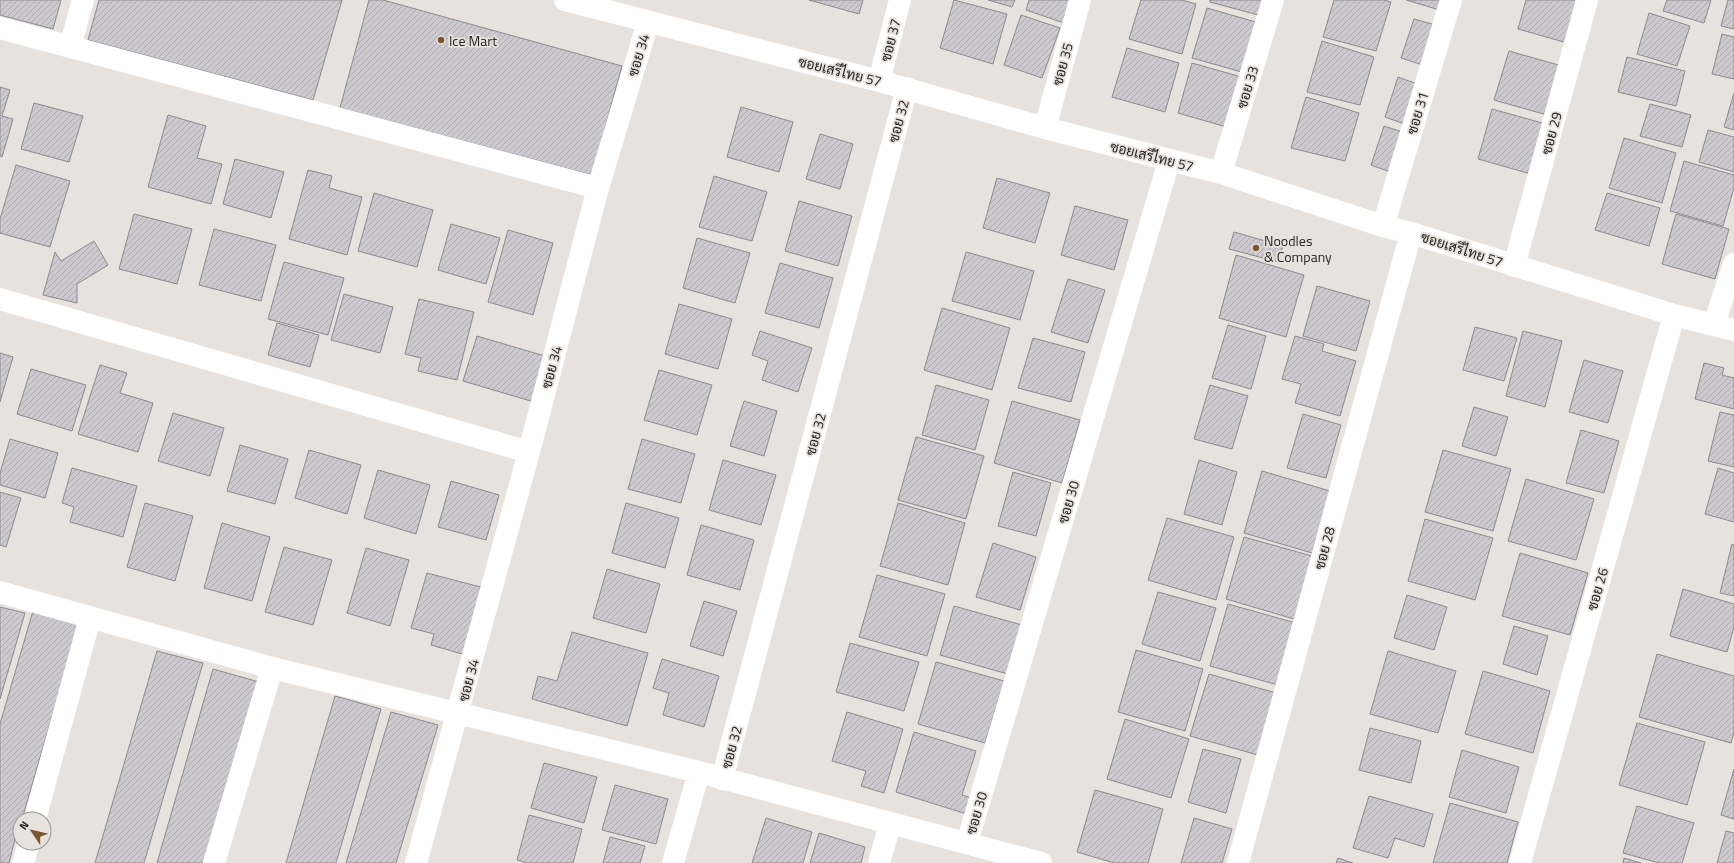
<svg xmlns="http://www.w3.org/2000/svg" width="1734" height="863" viewBox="0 0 1734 863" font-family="'Titillium Web',Sarabun,sans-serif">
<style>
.building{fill:url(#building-hatch);stroke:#8b898e}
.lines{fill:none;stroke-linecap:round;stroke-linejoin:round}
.street{stroke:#fff;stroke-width:22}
.poi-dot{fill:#79582f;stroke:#e7e2de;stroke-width:1.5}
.labels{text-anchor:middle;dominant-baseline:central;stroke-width:3.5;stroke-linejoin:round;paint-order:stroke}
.poi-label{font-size:14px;fill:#272523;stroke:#e7e2de;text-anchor:start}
.street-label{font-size:14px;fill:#272523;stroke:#e7e2de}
</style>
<defs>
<pattern id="building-hatch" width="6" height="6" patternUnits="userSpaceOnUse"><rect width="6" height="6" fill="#cccacf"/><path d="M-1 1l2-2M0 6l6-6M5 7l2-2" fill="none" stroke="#afadb1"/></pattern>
</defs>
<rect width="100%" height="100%" fill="#e7e2de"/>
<path class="building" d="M0 0H61L53 29 0 15Z
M99 0H342L313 100 88 40Z
M369 0H383L622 66 592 175 340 108Z
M809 0H863L859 14Z
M954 0 1007 14 993 64 940 48Z
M988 0H1015L1012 7Z
M1029 0H1072L1064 23 1026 10Z
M1141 0H1182L1196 4 1182 54 1129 39Z
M1210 0H1267L1262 16 1210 2Z
M1334 0H1384L1391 2 1376 51 1323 37Z
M1406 0H1446L1443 11Z
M1526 0H1584L1571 44 1518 29Z
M1667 0H1711L1704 23 1663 11Z
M1728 0H1734V29L1721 26Z
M1207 8 1259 23 1245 73 1192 58Z
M1649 13 1690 26 1677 66 1637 54Z
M1021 15 1060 28 1042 78 1004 65Z
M1414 19 1439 26 1426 66 1401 58Z
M1722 34 1734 37V79L1712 74Z
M1322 41 1374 57 1360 105 1307 92Z
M1127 48 1179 63 1165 112 1112 97Z
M1509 51 1562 66 1547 115 1494 100Z
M1627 57 1685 71 1676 106 1618 92Z
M1192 63 1245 78 1230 128 1178 113Z
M1398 77 1423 86 1410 126 1385 117Z
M0 87 10 90 2 116 13 119 2 157 0 156Z
M1734 93V130L1724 127Z
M1306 97 1359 113 1345 161 1291 148Z
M34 103 83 116 69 162 21 149Z
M1650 104 1691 115 1682 147 1640 136Z
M741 107 793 122 779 172 727 157Z
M1492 109 1546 124 1531 174 1478 159Z
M168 115 206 126 197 158 222 164 211 204 148 187Z
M1384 126 1409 134 1396 174 1371 165Z
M1708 130 1734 137V172L1699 162Z
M820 134 853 144 840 189 806 179Z
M1624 138 1676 153 1662 203 1609 188Z
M235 159 284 172 271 218 223 204Z
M1684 161 1734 175V188L1723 226 1670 211Z
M16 165 70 181 50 247 0 233V219Z
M308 170 332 176 329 188 362 197 347 255 289 239Z
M714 176 767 192 752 241 699 227Z
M997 178 1050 193 1035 243 983 228Z
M374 193 433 210 417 267 358 251Z
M1607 193 1660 208 1649 246 1595 230Z
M799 201 852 216 838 266 785 251Z
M1075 206 1128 220 1114 270 1061 255Z
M134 214 192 229 177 284 119 269Z
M1676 214 1729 229 1715 279 1662 264Z
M451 224 500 238 486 284 438 270Z
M214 229 276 245 261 301 199 285Z
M508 230 553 243 533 315 488 302Z
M1234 232 1283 246 1278 262 1229 249Z
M697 238 750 253 735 303 683 288Z
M94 241 108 265 77 284V303L43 295 55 252 61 261Z
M966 252 1034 271 1020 320 952 301Z
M1236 255 1304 275 1286 337 1219 318Z
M284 262 344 278 328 335 268 319Z
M780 263 833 278 819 328 765 313Z
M1068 279 1105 290 1088 343 1051 332Z
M1317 286 1370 301 1356 351 1303 336Z
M344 294 393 307 380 353 331 340Z
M419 299 474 312 457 380 418 371 421 358 405 354Z
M679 304 732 319 718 369 665 354Z
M942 308 1010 328 992 390 924 370Z
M277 323 319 335 310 367 268 355Z
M1228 325 1266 336 1251 389 1212 378Z
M1475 327 1517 338 1504 381 1463 370Z
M760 331 812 348 798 392 762 380 768 361 752 355Z
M1523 331 1562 341 1545 407 1506 396Z
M477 336 548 357 534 402 463 381Z
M1295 336 1324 344 1322 351 1356 361 1340 416 1295 403 1301 384 1282 379Z
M1033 338 1085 352 1071 402 1018 388Z
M0 353 13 357 0 402Z
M1584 360 1623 371 1608 423 1569 412Z
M1704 363 1724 368 1722 375 1734 378V409L1695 399Z
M100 365 127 373 120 393 153 403 138 452 78 434Z
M31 369 86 385 72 431 17 414Z
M659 370 712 385 697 435 644 420Z
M936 385 989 400 975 450 922 435Z
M1210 385 1248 396 1232 449 1194 439Z
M744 401 777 411 764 456 730 446Z
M1012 401 1080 420 1062 483 994 463Z
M1474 407 1508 417 1496 456 1462 446Z
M1720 412 1734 415V467L1708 461Z
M173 413 224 428 210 476 158 461Z
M1303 414 1341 425 1326 478 1287 468Z
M1581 430 1619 441 1604 493 1566 483Z
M916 437 984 456 966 519 898 500Z
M10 439 58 453 45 498 0 485V473Z
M642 439 695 454 681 503 628 489Z
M240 445 288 459 275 504 227 491Z
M309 450 361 465 347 514 295 498Z
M1443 450 1511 469 1493 531 1425 512Z
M723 460 776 475 761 525 709 510Z
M1199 460 1237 472 1222 525 1184 514Z
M72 468 137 486 123 537 70 522 74 507 62 503Z
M1718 468 1734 473V522L1705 514Z
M378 470 430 485 416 534 364 518Z
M1262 471 1330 491 1312 553 1244 533Z
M1013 472 1051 483 1036 536 998 526Z
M1526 479 1594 499 1576 560 1508 541Z
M451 481 499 495 486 540 438 527Z
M0 492 21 498 6 547 0 545Z
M145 503 193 516 175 581 127 567Z
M626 503 679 518 665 568 612 553Z
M898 503 965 523 948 585 880 566Z
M1167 518 1234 537 1216 600 1148 580Z
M1425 519 1493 538 1475 600 1408 581Z
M222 523 270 537 252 601 204 588Z
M701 525 754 540 740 590 687 575Z
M1244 537 1312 556 1294 619 1226 599Z
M993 543 1036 557 1020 610 976 597Z
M1732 544 1734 545V596L1720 593Z
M284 547 332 560 313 625 265 612Z
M366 548 409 560 390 626 347 613Z
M1520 553 1588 573 1570 635 1502 616Z
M607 569 660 584 646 633 593 618Z
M427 573 488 589 469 656 431 645 434 634 411 628Z
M877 575 945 594 927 656 859 637Z
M1683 589 1734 604V627L1727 652 1670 636Z
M1158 592 1216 608 1200 661 1142 644Z
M1407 595 1447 607 1434 650 1394 638Z
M704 601 737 611 723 656 690 646Z
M1228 604 1296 623 1278 685 1210 666Z
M954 606 1022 625 1008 674 940 655Z
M0 607 25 613 0 699Z
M33 611 79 624 22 819H20L9 863H0V724Z
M1514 626 1548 636 1537 675 1503 664Z
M572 632 648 653 627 726 532 699 538 676 557 681Z
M850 643 919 662 904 711 836 692Z
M1136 650 1203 669 1185 731 1118 712Z
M157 651 203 663 144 863H95Z
M1388 651 1456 671 1438 733 1370 714Z
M1657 654 1734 676V733L1731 743 1639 717Z
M662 659 719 676 704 727 663 715 669 693 653 688Z
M936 662 1004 681 985 743 918 724Z
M213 669 259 682 206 863H157Z
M1483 671 1550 691 1533 753 1465 734Z
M1209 674 1276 693 1258 755 1190 736Z
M335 696 381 709 336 863H286Z
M391 712 438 725 396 863H346Z
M847 712 903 729 884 793 861 786 866 771 832 761Z
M1125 719 1189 739 1171 798 1107 779Z
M1637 723 1705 742 1687 805 1619 785Z
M1370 728 1421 741 1411 783 1359 770Z
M914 732 976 751 962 795 975 799 970 815 896 792Z
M1203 749 1241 759 1226 813 1188 802Z
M1462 750 1519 767 1506 813 1449 797Z
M544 763 597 777 584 823 531 808Z
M1734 769V819L1721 815Z
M615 785 668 799 656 844 602 830Z
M1095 790 1163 809 1148 863H1114L1077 852Z
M1369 796 1433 814 1424 847 1395 838 1388 858 1353 848Z
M1450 803 1518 822 1507 863H1433Z
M1637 806 1694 823 1682 863H1659L1623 853Z
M529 815 582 829 573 863H528L517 860Z
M766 818 812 832 803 863H752Z
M1194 818 1232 829 1222 863H1181Z
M1726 831 1734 833V863H1717Z
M819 833 865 847 861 863H810Z
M610 837 645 846 640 863H603Z
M1338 858 1353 863H1336Z
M1624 858 1641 863H1623Z"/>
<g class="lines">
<path class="street" d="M565 0 879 81 1045 128 1221 173 1383 226 1411 233 1674 315 1734 330
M0 28 598 188
M70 47 83 0
M879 81 900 0
M1045 128 1080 0
M1221 173 1273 0
M1383 226 1451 0
M1514 266 1587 0
M0 299 529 452
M1714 324 1734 264
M0 592 272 668 699 772 1041 863
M722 779 907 88
M35 819 90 618
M967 843 1169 161
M23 863 29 843
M214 863 272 668
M416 863 529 452 598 188 648 22
M673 863 699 772
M879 863 890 824
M1238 863 1411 233
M1520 863 1674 315"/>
</g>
<g class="poi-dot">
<circle cx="441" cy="40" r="4"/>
<circle cx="1256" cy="248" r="4"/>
</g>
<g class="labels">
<g class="poi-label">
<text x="449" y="40">Ice Mart</text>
<text x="1264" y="240">Noodles<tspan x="1264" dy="16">&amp; Company</tspan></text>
</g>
<g class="street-label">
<text transform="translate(890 40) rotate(-76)">ซอย 37</text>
<text transform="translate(638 55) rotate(-73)">ซอย 34</text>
<text transform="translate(1062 64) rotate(-75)">ซอย 35</text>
<text transform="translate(840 71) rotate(14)">ซอยเสรีไทย 57</text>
<text transform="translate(1247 87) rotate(-73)">ซอย 33</text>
<text transform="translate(1417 113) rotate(-73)">ซอย 31</text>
<text transform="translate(898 121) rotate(-75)">ซอย 32</text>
<text transform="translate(1551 133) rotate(-75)">ซอย 29</text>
<text transform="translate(1152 156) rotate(14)">ซอยเสรีไทย 57</text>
<text transform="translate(1462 249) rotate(18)">ซอยเสรีไทย 57</text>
<text transform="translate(551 367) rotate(-75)">ซอย 34</text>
<text transform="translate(815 434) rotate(-75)">ซอย 32</text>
<text transform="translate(1068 502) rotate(-74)">ซอย 30</text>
<text transform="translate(1324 548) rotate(-75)">ซอย 28</text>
<text transform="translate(1597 589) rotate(-74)">ซอย 26</text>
<text transform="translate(468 680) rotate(-75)">ซอย 34</text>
<text transform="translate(731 747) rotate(-75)">ซอย 32</text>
<text transform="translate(976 813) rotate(-74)">ซอย 30</text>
</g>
</g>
<g transform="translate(32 831) rotate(305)"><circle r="19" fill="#e7e2de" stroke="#9a9693"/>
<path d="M0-3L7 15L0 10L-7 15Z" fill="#79582f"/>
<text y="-6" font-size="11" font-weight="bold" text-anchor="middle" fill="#272523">N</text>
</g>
</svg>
